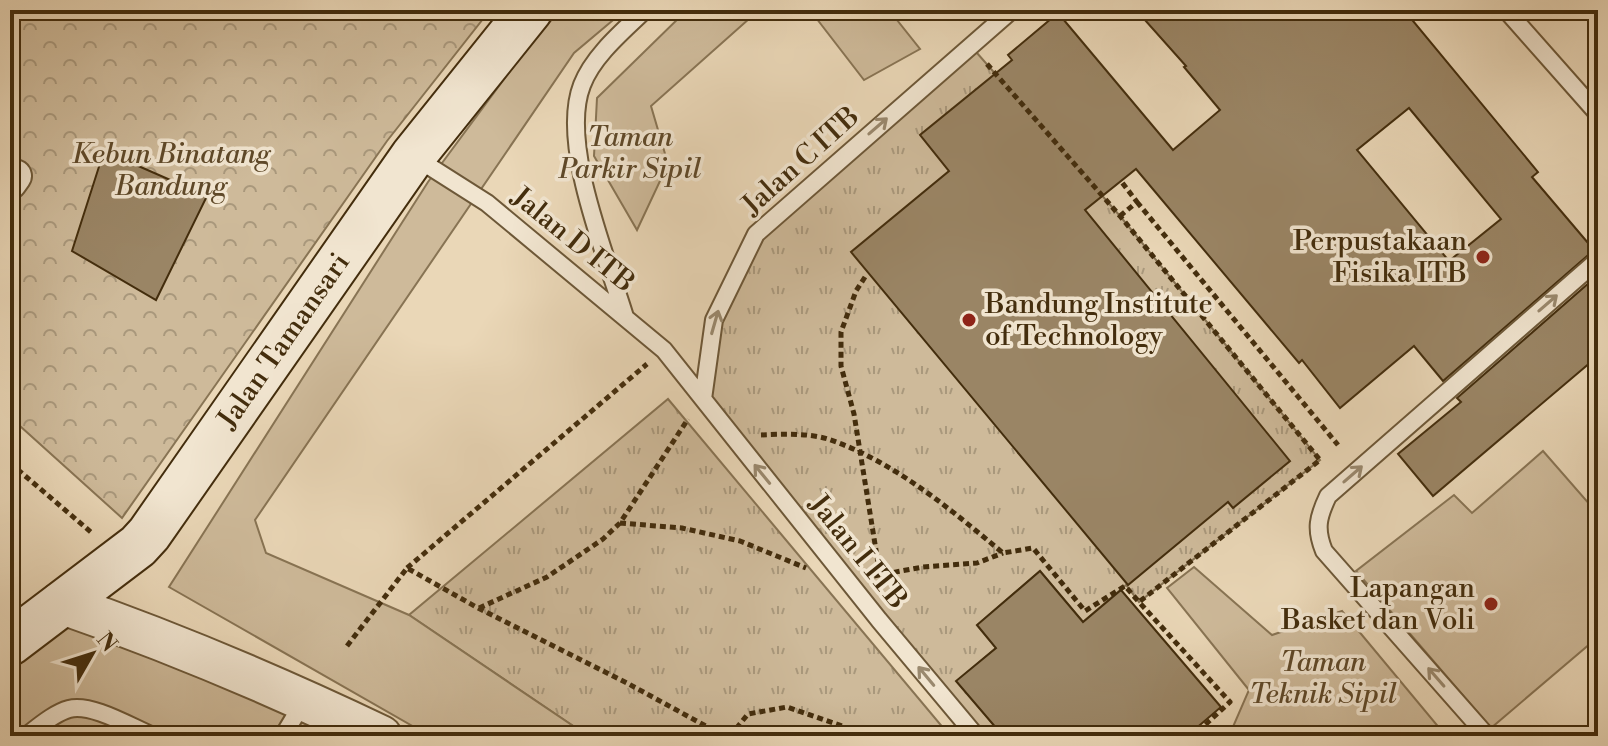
<svg xmlns="http://www.w3.org/2000/svg" width="1608" height="746" viewBox="0 0 1608 746" font-family="'Libre Bodoni',serif">
<style>
.grass{fill:url(#grass-tufts);stroke:#887454;stroke-width:2}
.forest{fill:url(#forest-crowns);stroke:#887454;stroke-width:2}
.green{fill:#ceba9a;stroke:#887454;stroke-width:2}
.building{fill:#9a8565;stroke:#432d0d;stroke-width:2;fill-rule:evenodd}
.lines{fill:none;stroke-linecap:round;stroke-linejoin:round}
.service-casing{stroke:#6d5838;stroke-width:20}
.minor-casing{stroke:#6d5838;stroke-width:36}
.tertiary-casing{stroke:#6d5838;stroke-width:44}
.secondary-casing{stroke:#432d0d;stroke-width:48}
.path{stroke:#432d0d;stroke-width:5;stroke-dasharray:6 4;stroke-linecap:butt}
.service{stroke:#f1e5d0;stroke-width:16}
.minor{stroke:#f1e5d0;stroke-width:32}
.tertiary{stroke:#f1e5d0;stroke-width:40}
.secondary{stroke:#f1e5d0;stroke-width:44}
.oneway{stroke:#9a896e}
.poi-dot{fill:#8f2418;stroke:#f1e5d0;stroke-width:3}
.labels{text-anchor:middle;dominant-baseline:central;stroke-width:7;stroke-linejoin:round;paint-order:stroke}
.park-label{font-size:28px;font-style:italic;fill:#5f4929;stroke:#f1e5d0}
.street-label{font-size:28px;fill:#432d0d;stroke:#f1e5d0}
.poi-label{font-size:28px;fill:#432d0d;stroke:#f1e5d0;text-anchor:end}
</style>
<defs>
<pattern id="grass-tufts" width="24" height="20" patternUnits="userSpaceOnUse" patternTransform="scale(2)"><rect width="24" height="20" fill="#ceba9a"/><path d="M3 7l-1-3M5 7V3M7 7l1-3M15 17l-1-3M17 17v-4M19 17l1-3" fill="none" stroke="#a9987c"/></pattern>
<pattern id="forest-crowns" width="20" height="18" patternUnits="userSpaceOnUse" patternTransform="scale(2)"><rect width="20" height="18" fill="#ceba9a"/><path d="M2 6a3 3 0 1 1 6 0M12 15a3 3 0 1 1 6 0" fill="none" stroke="#a9987c"/></pattern>
</defs>
<rect width="100%" height="100%" fill="#ead7b7"/>
<filter id="stains"><feTurbulence type="fractalNoise" baseFrequency=".0025" numOctaves="4"/><feColorMatrix values="0 0 0 0 .2 0 0 0 0 .09 0 0 0 0 .02 0 0 0 .5 -.17"/></filter>
<radialGradient id="worn" r=".72"><stop offset=".6" stop-color="#630" stop-opacity="0"/><stop offset="1" stop-color="#630" stop-opacity=".3"/></radialGradient>
<path class="grass" d="M970 45 1120 216 1320 460 1139 602 1126 585 1083 622 1040 571 977 625 996 648 957 681 1003 736H977L703 399 714 320 756 234Z
M668 399 950 736H588L409 615Z"/>
<path class="forest" d="M10 10H490L387 141 122 518 10 417Z"/>
<path class="green" d="M560 10H625L574 53 255 520 266 553 409 615 588 736H430L169 587 428 182 527 48Z
M687 10H759L651 106 668 164 637 230 594 156 597 98Z
M810 10H889L920 49 864 80Z
M1543 451 1598 514V637L1491 728 1356 571 1454 495 1472 513Z
M1194 567 1272 635 1342 611 1446 736H1229L1249 690 1167 588Z
M60 603 340 736H10V667Z"/>
<path class="building" d="M1136 10H1404L1538 172 1532 177 1594 250 1443 381 1414 346 1340 408 1302 360 1299 363 1136 169 1085 210 1290 461 1233 508 1228 502 1128 585 851 252 949 171 920 135 1012 60 1008 55 1058 13 1173 150 1220 110 1184 67 1186 66ZM1409 108 1501 219 1449 261 1357 150Z
M104 151 207 196 156 300 72 251Z
M1598 275V356L1433 496 1398 454 1461 402 1457 398Z
M1040 571 1083 622 1121 590 1221 707 1187 736H1003L956 681 996 648 977 625Z"/>
<g class="lines">
<g class="service-casing">
<path id="service" d="M1506 10 1598 114
M413 156 487 203 664 350 879 620 976 736
M625 317C607 257 559 144 582 85 593 56 623 31 645 10
M703 399 714 320 756 234 1012 10
M26 736C38 727 54 713 69 709 92 703 131 727 153 736
M283 736 304 701
M1487 736 1324 551C1315 529 1318 517 1328 496L1598 260"/>
</g>
<g class="minor-casing">
<path id="minor" d="M10 183 15 176"/>
</g>
<g class="tertiary-casing">
<path id="tertiary" d="M60 603C170 641 276 686 381 736"/>
</g>
<g class="secondary-casing">
<path id="secondary" d="M10 643 138 546 149 534 413 156 530 10"/>
</g>
<path class="path" d="M987 64 1120 216 1320 460 1139 602 1230 702 1193 736
M1137 202 1338 445
M1120 216 1137 202 1121 181
M865 277 856 291 841 332V366L854 414 880 575
M761 435C782 434 808 433 828 439 895 462 950 509 1003 553L1033 548 1085 611 1125 586 1139 602
M10 463 92 533
M620 523 682 528 740 541 806 568
M407 568 647 364
M874 576 923 567 977 563 1003 553
M479 608 547 577 603 539 620 523 688 419
M347 646 407 568 478 608 627 683 724 736
M730 736 748 714 787 707 842 726 856 736
M1590 736 1598 729"/>
<use href="#service" class="service"/>
<use href="#minor" class="minor"/>
<use href="#tertiary" class="tertiary"/>
<use href="#secondary" class="secondary"/>
</g>
<defs><path id="oneway-shaft" d="M-6 0H5M1.5-3L5.5 0L1.5 3" fill="none" stroke-width="1.6" stroke-linecap="round" stroke-linejoin="round" transform="scale(2)"/></defs>
<g class="oneway">
<use href="#oneway-shaft" transform="translate(878 126) rotate(-41)"/>
<use href="#oneway-shaft" transform="translate(1548 303) rotate(-41)"/>
<use href="#oneway-shaft" transform="translate(715 322) rotate(-74)"/>
<use href="#oneway-shaft" transform="translate(762 474) rotate(-129)"/>
<use href="#oneway-shaft" transform="translate(1353 474) rotate(-41)"/>
<use href="#oneway-shaft" transform="translate(926 676) rotate(-130)"/>
<use href="#oneway-shaft" transform="translate(1436 677) rotate(-131)"/>
</g>
<g class="poi-dot">
<circle cx="1483" cy="257" r="8"/>
<circle cx="969" cy="320" r="8"/>
<circle cx="1491" cy="604" r="8"/>
</g>
<g class="labels">
<g class="park-label">
<text x="630" y="137">Taman<tspan x="630" dy="32">Parkir Sipil</tspan></text>
<text x="171" y="154">Kebun Binatang<tspan x="171" dy="32">Bandung</tspan></text>
<text x="1323" y="662">Taman<tspan x="1323" dy="32">Teknik Sipil</tspan></text>
</g>
<g class="street-label">
<text transform="translate(801 161) rotate(-42)">Jalan C ITB</text>
<text transform="translate(573 240) rotate(39)">Jalan D ITB</text>
<text transform="translate(284 341) rotate(-55)">Jalan Tamansari</text>
<text transform="translate(858 552) rotate(51)">Jalan I ITB</text>
</g>
<g class="poi-label">
<text x="1467" y="241">Perpustakaan<tspan x="1467" dy="32">Fisika ITB</tspan></text>
<text x="985" y="304" text-anchor="start">Bandung Institute<tspan x="985" dy="32">of Technology</tspan></text>
<text x="1475" y="588">Lapangan<tspan x="1475" dy="32">Basket dan Voli</tspan></text>
</g>
</g>
<rect width="1608" height="746" fill="none" stroke="#ead7b7" stroke-width="40"/>
<rect x="12" y="12" width="1584" height="722" fill="none" stroke="#432d0d" stroke-width="4"/>
<rect x="20" y="20" width="1568" height="706" fill="none" stroke="#432d0d" stroke-width="2"/>
<g transform="translate(92 654) rotate(51)" stroke="#f1e5d0" stroke-width="6" paint-order="stroke">
<path d="M0-6L14 30L0 20L-14 30Z" fill="#432d0d"/>
<text y="-12" font-size="22" font-weight="bold" text-anchor="middle" fill="#432d0d">N</text>
</g>
<rect width="100%" height="100%" filter="url(#stains)"/>
<rect width="100%" height="100%" fill="url(#worn)"/>
</svg>
